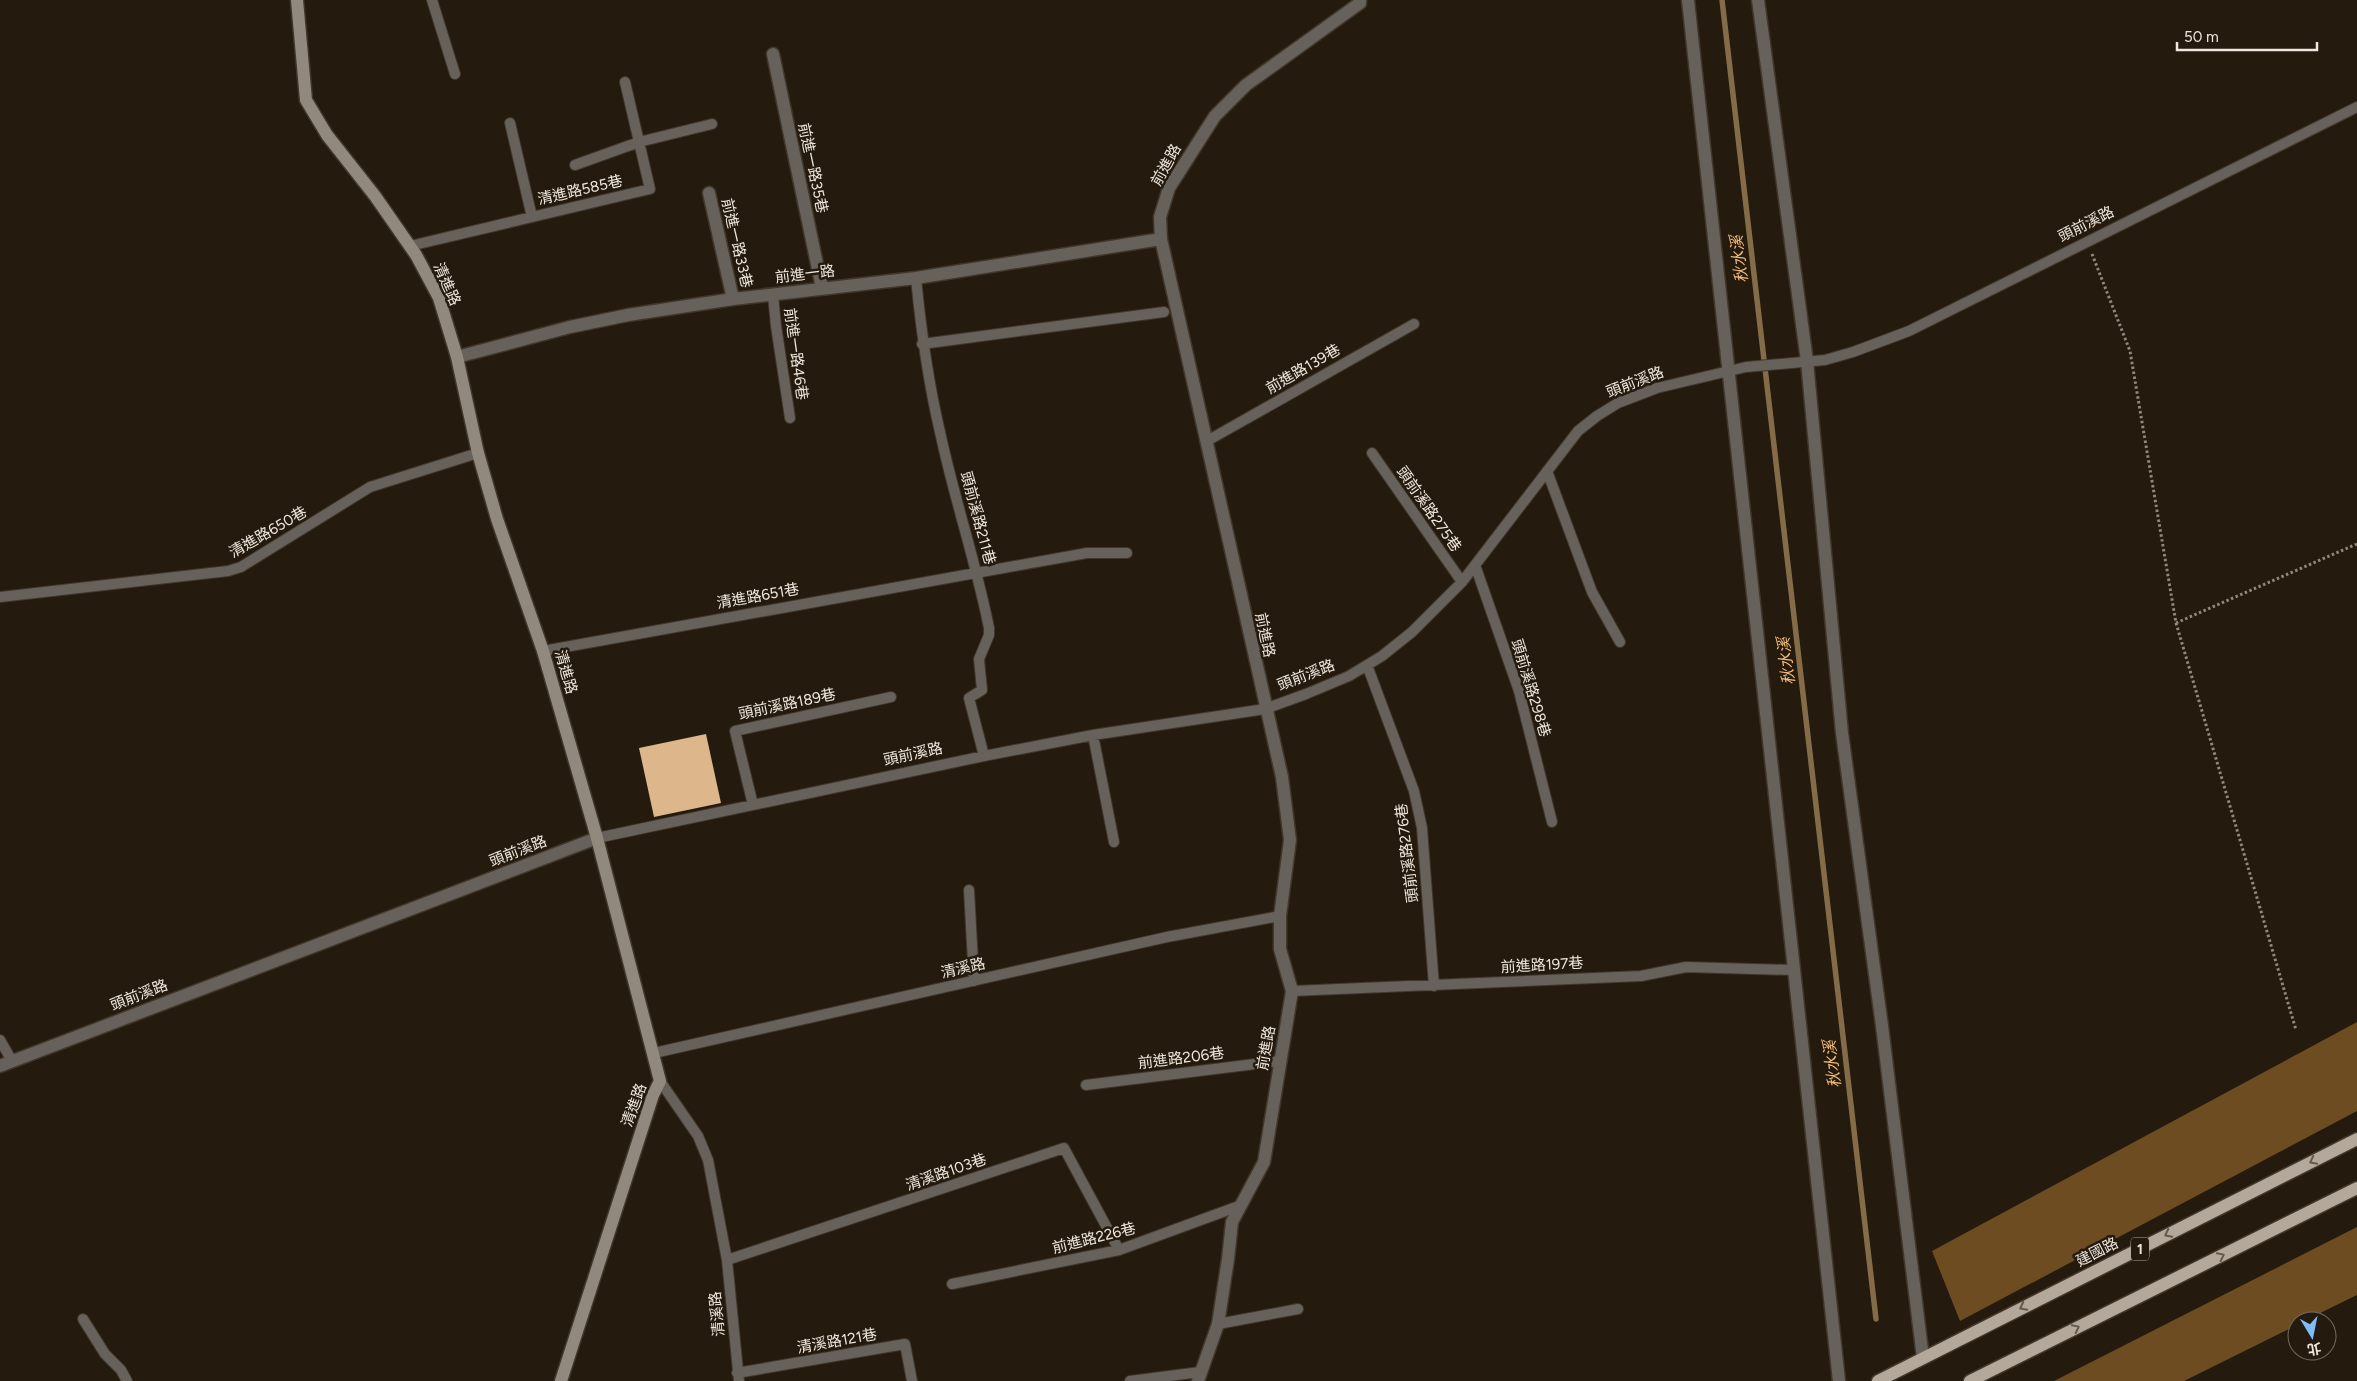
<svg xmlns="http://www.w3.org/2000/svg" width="2357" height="1381" viewBox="0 0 2357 1381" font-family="Figtree,'Noto Sans TC',sans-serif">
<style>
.forest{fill:#6d4c21}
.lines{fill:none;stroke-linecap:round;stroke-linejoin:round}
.stream{stroke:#856c49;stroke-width:5.5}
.building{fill:#ddb78b}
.lane-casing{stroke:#40372a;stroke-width:12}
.street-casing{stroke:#40372a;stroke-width:15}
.secondary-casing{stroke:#40372a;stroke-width:15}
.primary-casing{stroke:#40372a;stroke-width:15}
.path{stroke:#90877d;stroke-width:3;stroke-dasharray:2.5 2.5;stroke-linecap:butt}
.lane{stroke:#67615b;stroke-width:10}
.street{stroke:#67615b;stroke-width:12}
.secondary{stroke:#92897e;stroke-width:12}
.primary{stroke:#b4a89a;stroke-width:12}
.oneway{stroke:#655a4c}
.labels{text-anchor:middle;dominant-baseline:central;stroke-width:5;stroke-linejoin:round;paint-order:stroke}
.shield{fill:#241a0d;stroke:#b2aaa0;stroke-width:1}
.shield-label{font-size:14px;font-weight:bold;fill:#efe7df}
.street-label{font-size:15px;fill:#efe7df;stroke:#241a0d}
.water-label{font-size:16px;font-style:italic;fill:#f3bc7b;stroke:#241a0d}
</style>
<rect width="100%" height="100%" fill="#241a0d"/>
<path class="forest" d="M2357 1022V1111L1960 1321 1932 1251Z
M2357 1227V1295L2304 1321H2297V1325L2184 1381H2054Z"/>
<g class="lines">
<path class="stream" d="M1722 0 1876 1319"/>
</g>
<path class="building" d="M706 734 721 803 654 817 639 748Z"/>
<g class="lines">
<g class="lane-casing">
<path id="lane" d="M432 0 455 74
M510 123 532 217
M575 165 639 142 712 124
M410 246 650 189 625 82
M916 278C921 330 928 381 940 432 954 498 976 562 989 628V635L979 659 982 690 969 698 984 756
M773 295 776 326 790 418
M922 344 1164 312
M1207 441 1414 324
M1372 453 1462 582
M1547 471 1592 592 1620 642
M1475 565 1519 691 1552 822
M0 597 228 571 241 567 370 487 478 453
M543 651 1087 553H1127
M1367 665 1414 791 1422 828 1434 986
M1093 735 1114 842
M753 805 735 731 891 697
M597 838 984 756 1093 735 1265 709 1306 694 1349 676 1382 656 1412 632 1462 582 1578 431 1597 416 1618 403 1657 388 1746 367 1825 360 1853 352 1909 331 2357 107
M969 890 974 981
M1292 991 1641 976 1686 967 1793 970
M0 1040 12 1061
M654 1053 1167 937 1280 916
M660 1081 698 1136 708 1160 727 1260 739 1381
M1086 1085 1279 1061
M727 1260 1064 1148 1119 1250
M952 1284 1119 1250 1239 1206
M83 1319 105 1354 121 1370 127 1381
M1218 1324 1298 1309
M737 1373 905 1344 912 1381
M1130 1381 1200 1372"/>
</g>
<g class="street-casing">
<path id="street" d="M1688 0 1839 1381
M1758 0 1807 361 1842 733 1882 1026 1923 1358
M773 54 822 288
M709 193 733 299
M457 357 570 327 628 315 733 299 916 278 1161 239
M0 1066 597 838
M1198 1381 1218 1324 1228 1259 1232 1222 1264 1162 1292 991 1280 949V916L1290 840 1282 777 1161 239 1160 217 1169 188 1215 116 1246 85 1360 3V0"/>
</g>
<g class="secondary-casing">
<path id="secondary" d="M297 0 306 100 327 135 375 196 416 255 439 298 457 357 478 453 497 519 543 651 597 838 660 1081 653 1095 561 1381"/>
</g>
<g class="primary-casing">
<path id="primary" d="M1878 1381 2357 1139
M1970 1381 2357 1188"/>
</g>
<path class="path" d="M2092 254 2130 351 2176 623 2296 1030
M2176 623 2357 544"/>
<use href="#lane" class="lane"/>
<use href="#street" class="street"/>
<use href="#secondary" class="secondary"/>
<use href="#primary" class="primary"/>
</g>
<defs><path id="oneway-chevron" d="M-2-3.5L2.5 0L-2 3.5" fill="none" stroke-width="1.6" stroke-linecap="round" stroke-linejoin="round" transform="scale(1.25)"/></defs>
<g class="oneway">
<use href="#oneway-chevron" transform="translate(2313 1161) rotate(153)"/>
<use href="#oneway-chevron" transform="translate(2168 1234) rotate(153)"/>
<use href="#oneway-chevron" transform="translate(2221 1256) rotate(-26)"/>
<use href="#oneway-chevron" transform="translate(2023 1307) rotate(153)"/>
<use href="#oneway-chevron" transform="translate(2076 1328) rotate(-26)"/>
</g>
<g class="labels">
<rect class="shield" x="2131" y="1237.5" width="18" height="23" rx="4"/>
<g class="shield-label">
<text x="2140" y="1249">1</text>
</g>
<g class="street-label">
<text transform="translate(1166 165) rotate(-61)">前進路</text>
<text transform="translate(813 168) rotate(78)">前進一路35巷</text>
<text transform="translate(580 190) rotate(-13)">清進路585巷</text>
<text transform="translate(2086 224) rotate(-27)">頭前溪路</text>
<text transform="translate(737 243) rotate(77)">前進一路33巷</text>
<text transform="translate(805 274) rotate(-7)">前進一路</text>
<text transform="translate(447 284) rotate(66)">清進路</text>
<text transform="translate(796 354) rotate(82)">前進一路46巷</text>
<text transform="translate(1303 369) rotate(-30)">前進路139巷</text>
<text transform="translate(1635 382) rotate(-21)">頭前溪路</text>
<text transform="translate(1429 509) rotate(55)">頭前溪路275巷</text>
<text transform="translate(978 518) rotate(75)">頭前溪路211巷</text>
<text transform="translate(268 532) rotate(-30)">清進路650巷</text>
<text transform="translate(758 596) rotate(-10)">清進路651巷</text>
<text transform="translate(1265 635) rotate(78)">前進路</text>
<text transform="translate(566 672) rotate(74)">清進路</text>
<text transform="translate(1306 675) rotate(-21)">頭前溪路</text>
<text transform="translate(1531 688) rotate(73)">頭前溪路298巷</text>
<text transform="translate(787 704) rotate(-12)">頭前溪路189巷</text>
<text transform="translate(913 754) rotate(-12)">頭前溪路</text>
<text transform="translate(518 851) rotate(-21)">頭前溪路</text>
<text transform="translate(1407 853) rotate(-97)">頭前溪路276巷</text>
<text transform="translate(1542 965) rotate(-3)">前進路197巷</text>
<text transform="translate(963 968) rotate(-13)">清溪路</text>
<text transform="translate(139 995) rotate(-21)">頭前溪路</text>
<text transform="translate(1266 1048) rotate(-80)">前進路</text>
<text transform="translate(1181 1058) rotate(-7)">前進路206巷</text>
<text transform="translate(634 1105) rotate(-70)">清進路</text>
<text transform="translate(946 1172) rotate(-19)">清溪路103巷</text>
<text transform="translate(1094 1238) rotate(-14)">前進路226巷</text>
<text transform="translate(2097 1252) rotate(-27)">建國路</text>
<text transform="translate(717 1314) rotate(-95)">清溪路</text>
<text transform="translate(837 1341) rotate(-10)">清溪路121巷</text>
</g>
<g class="water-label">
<text transform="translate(1739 259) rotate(-97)">秋水溪</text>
<text transform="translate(1786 661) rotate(-97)">秋水溪</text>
<text transform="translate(1832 1064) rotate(-97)">秋水溪</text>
</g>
</g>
<g transform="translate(2312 1336) rotate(170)"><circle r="24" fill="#241a0d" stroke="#756c61"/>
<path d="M0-4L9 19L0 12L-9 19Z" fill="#81bcfa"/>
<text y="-8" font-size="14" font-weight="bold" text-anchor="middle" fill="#efe7df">北</text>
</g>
<path d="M2177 42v8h140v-8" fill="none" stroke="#efe7df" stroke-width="2.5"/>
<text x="2184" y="42" font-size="15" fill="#efe7df" stroke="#241a0d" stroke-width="4" paint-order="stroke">50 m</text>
</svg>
